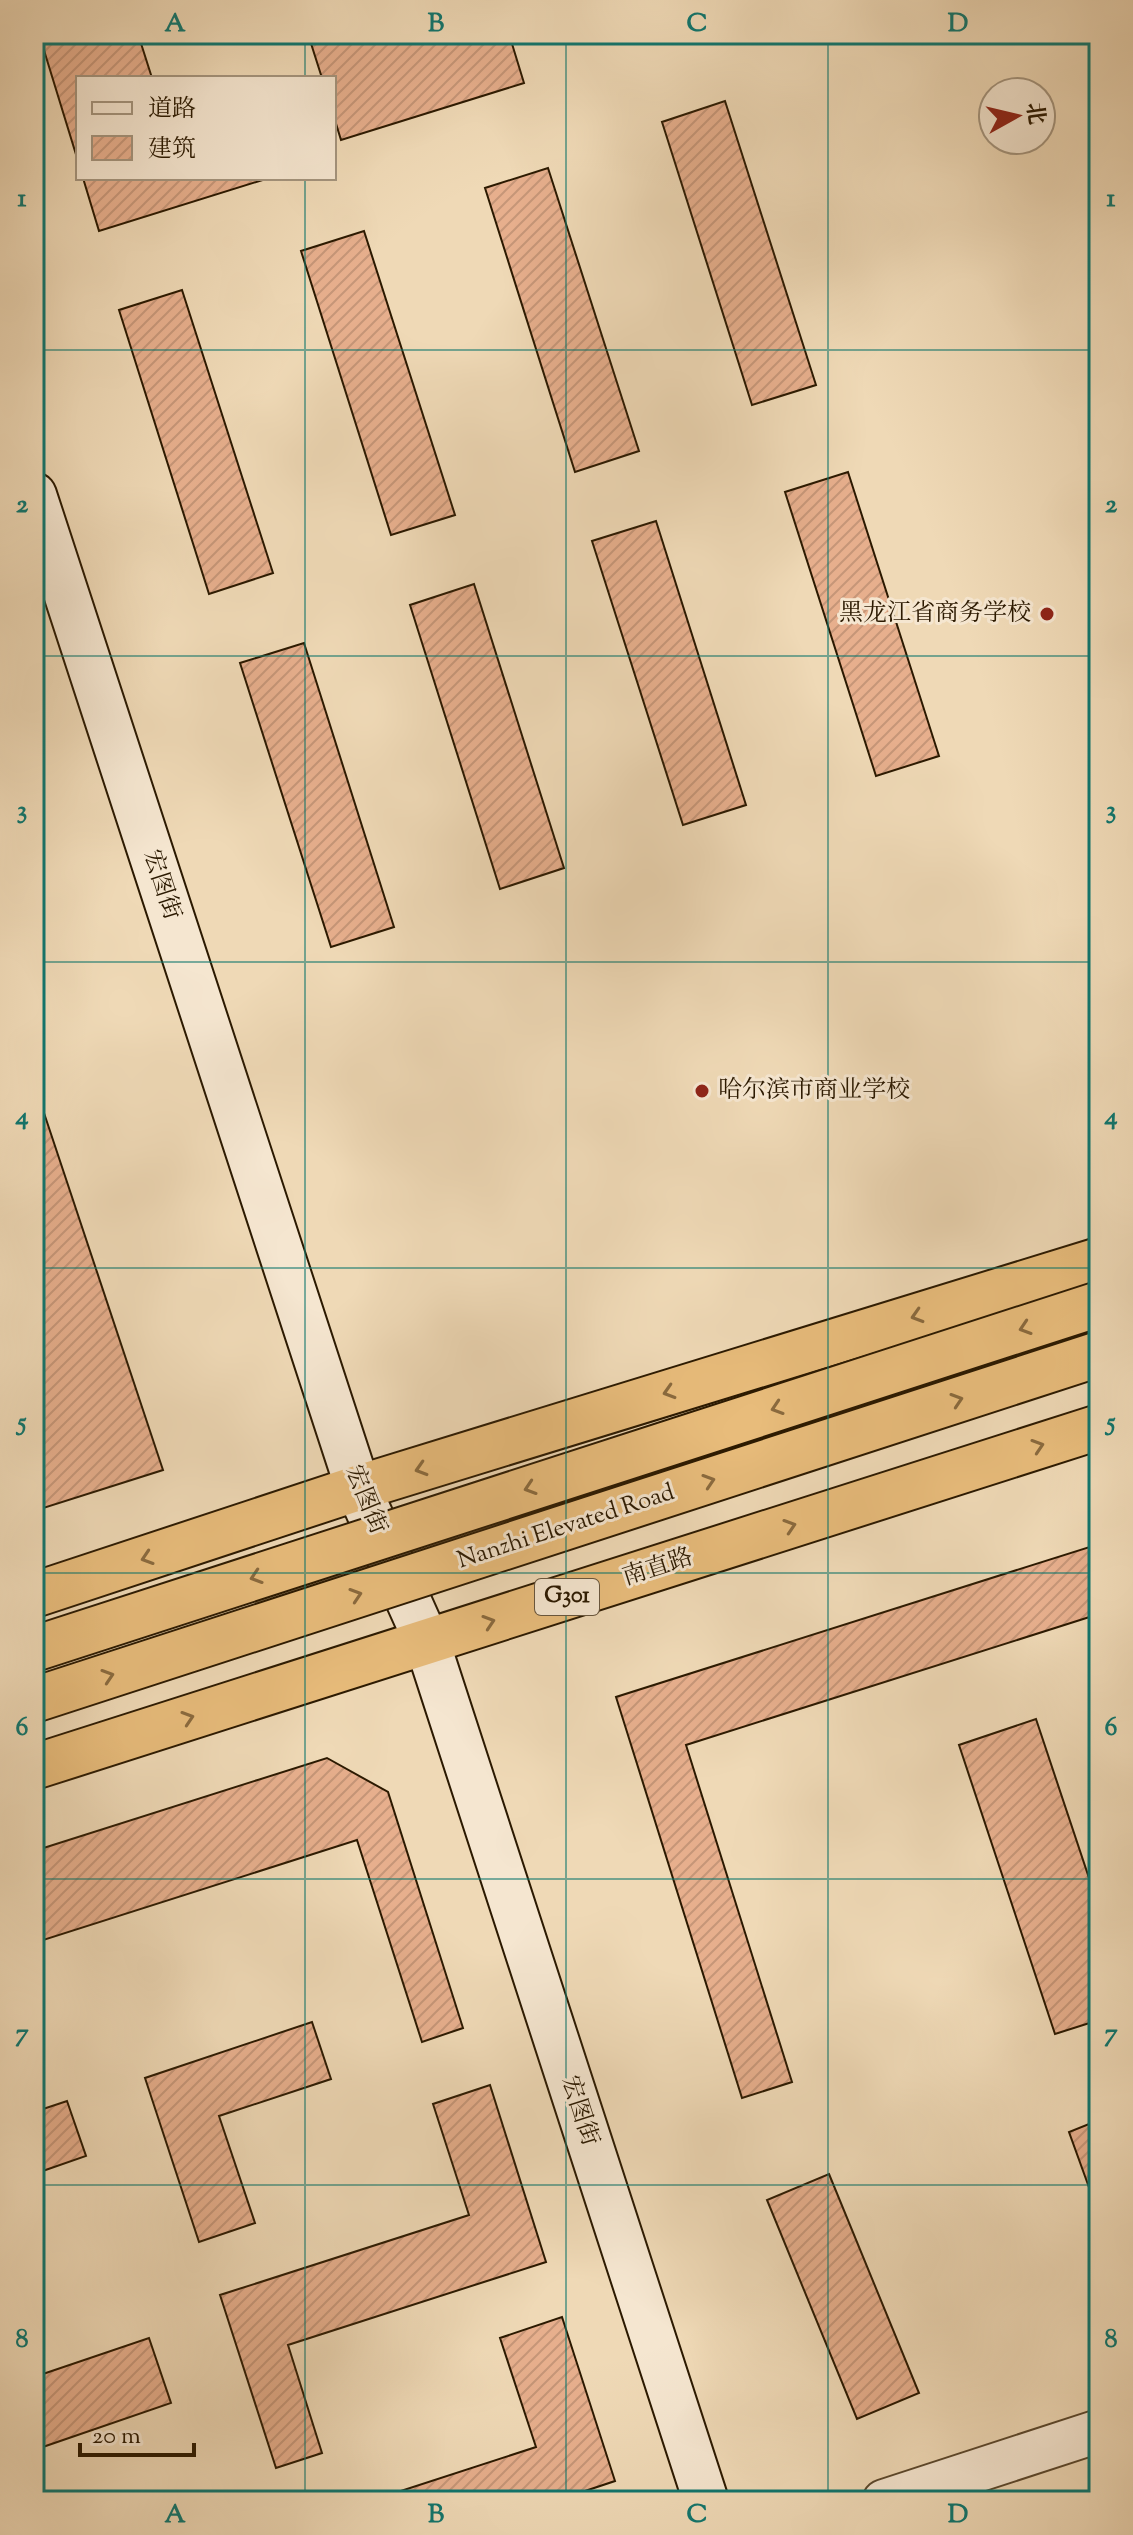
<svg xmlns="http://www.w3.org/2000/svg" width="1133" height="2535" viewBox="0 0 1133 2535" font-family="'Sorts Mill Goudy','Noto Serif SC',serif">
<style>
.building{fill:url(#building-hatch);stroke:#2b1900;stroke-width:2}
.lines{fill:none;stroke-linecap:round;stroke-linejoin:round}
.street-casing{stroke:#5c492e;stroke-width:46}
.secondary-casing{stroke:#2b1900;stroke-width:48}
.highway-casing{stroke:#2b1900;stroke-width:48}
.street{stroke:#f5e6d0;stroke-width:42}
.secondary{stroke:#f5e6d0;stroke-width:44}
.highway{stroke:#e8bc7b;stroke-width:44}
.highway-bridge-casing{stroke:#2b1900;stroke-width:48;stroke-linecap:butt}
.highway-bridge{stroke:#e8bc7b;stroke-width:44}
.oneway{stroke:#8a6a3e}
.grid{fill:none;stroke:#0f766e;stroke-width:2;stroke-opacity:0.55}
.poi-dot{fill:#8f2418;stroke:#f5e6d0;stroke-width:3}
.labels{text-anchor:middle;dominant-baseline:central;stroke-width:6;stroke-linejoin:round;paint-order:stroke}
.shield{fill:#f5e6d0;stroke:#68563e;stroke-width:2}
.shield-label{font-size:22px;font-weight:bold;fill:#2b1900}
.poi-label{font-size:24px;fill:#2b1900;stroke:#f5e6d0;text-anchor:end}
.street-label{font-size:24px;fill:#2b1900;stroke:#f5e6d0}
.neatline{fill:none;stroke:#0f766e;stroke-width:3}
.grid-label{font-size:26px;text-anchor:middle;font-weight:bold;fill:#0f766e}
</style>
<defs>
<pattern id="building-hatch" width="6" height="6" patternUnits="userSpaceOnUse" patternTransform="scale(2)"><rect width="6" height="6" fill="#e7af8d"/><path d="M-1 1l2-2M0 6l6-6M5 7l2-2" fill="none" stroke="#c69678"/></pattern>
</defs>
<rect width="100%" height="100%" fill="#efd9b6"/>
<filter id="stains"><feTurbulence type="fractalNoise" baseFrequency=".0025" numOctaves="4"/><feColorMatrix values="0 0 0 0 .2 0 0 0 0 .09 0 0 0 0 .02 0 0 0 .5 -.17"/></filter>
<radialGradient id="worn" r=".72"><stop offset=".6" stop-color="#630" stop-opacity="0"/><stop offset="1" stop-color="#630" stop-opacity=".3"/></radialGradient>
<path class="building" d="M39 34H138L152 78H78V161Z
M308 34H408L409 37 418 34H509L524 83 341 140 334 117V78H322Z
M725 101 816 385 752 405 662 122Z
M548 168 639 451 575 472 485 188Z
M83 178H269L99 231Z
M364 231 455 515 391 535 301 251Z
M182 290 273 573 209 594 119 310Z
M848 472 939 756 876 776 785 492Z
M656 521 746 805 683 825 592 541Z
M474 584 564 868 500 889 410 605Z
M304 643 394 927 331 947 240 663Z
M34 1083 163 1470 34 1511Z
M1099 1544V1614L686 1745 792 2082 742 2098 616 1697Z
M1036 1719 1099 1908V2020L1055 2034 959 1745Z
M327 1758 388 1792 463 2028 422 2042 357 1840 34 1943V1851Z
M312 2022 331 2079 219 2116 255 2223 199 2242 145 2078Z
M490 2085 546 2262 288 2345 322 2453 276 2468 220 2295 469 2215 433 2104Z
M67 2101 86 2156 34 2174V2112Z
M1099 2120V2215L1069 2132Z
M829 2174 919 2393 857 2419 767 2200Z
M562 2317 615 2481 555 2501H370L536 2447 500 2338Z
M149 2338 171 2403 34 2450V2377Z"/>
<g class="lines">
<g class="street-casing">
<path id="street" d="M884 2501 1099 2431"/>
</g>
<g class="secondary-casing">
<path id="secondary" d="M34 495 358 1488 427 1642 706 2501"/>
</g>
<g class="highway-casing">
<path id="highway" d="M34 1595 358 1488 1099 1260
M34 1767 1099 1427"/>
</g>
<use href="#street" class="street"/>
<use href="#secondary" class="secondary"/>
<use href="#highway" class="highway"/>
<g class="highway-bridge-casing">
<path id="highway-bridge" d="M34 1649 1099 1304
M34 1700 1099 1354"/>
</g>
<use href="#highway-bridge" class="highway-bridge"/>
</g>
<defs><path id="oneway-chevron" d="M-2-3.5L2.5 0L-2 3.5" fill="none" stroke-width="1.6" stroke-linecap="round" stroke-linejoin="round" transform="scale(2)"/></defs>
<g class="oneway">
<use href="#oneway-chevron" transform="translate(917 1316) rotate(163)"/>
<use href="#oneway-chevron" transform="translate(1025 1328) rotate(162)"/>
<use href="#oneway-chevron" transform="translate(669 1392) rotate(163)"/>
<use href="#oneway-chevron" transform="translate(957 1400) rotate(-18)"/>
<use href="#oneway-chevron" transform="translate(777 1408) rotate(162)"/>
<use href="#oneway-chevron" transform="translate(1038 1446) rotate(-18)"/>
<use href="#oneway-chevron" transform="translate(421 1469) rotate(163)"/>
<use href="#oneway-chevron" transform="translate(709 1481) rotate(-18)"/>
<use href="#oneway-chevron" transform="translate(530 1488) rotate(162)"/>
<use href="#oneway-chevron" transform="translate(790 1526) rotate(-18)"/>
<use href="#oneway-chevron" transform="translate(147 1558) rotate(162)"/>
<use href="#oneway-chevron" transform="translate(256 1577) rotate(162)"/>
<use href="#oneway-chevron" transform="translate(356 1595) rotate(-18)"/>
<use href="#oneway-chevron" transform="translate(489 1622) rotate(-18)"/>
<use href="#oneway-chevron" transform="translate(108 1676) rotate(-18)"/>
<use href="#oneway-chevron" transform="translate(188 1718) rotate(-18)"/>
</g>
<path class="grid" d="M305 34V78M566 34V2501M828 34V2501M305 178V2501M34 350H1099M34 656H1099M34 962H1099M34 1268H1099M34 1573H1099M34 1879H1099M34 2185H1099"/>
<g class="poi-dot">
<circle cx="1047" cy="614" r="8"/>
<circle cx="702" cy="1091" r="8"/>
</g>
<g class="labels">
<rect class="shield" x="535" y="1579" width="64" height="36" rx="6"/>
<g class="shield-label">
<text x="567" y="1597">G301</text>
</g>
<g class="poi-label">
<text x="1031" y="614">黑龙江省商务学校</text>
<text x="718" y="1091" text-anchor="start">哈尔滨市商业学校</text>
</g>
<g class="street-label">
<text transform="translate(161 885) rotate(72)">宏图街</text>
<text transform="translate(365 1500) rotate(68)">宏图街</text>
<text transform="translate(566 1527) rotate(-18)">Nanzhi Elevated Road</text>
<text transform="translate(658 1568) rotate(-18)">南直路</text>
<text transform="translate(579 2111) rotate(72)">宏图街</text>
</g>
</g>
<rect width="1133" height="2535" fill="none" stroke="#efd9b6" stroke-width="88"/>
<rect x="76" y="76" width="260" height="104" fill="#f5e6d0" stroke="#a4947d" stroke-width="2"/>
<rect x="92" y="102" width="40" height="12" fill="#f5e6d0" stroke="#a4947d" stroke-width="2"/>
<text x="148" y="116" font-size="24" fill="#2b1900">道路</text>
<rect x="92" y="136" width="40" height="24" fill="url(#building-hatch)" stroke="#a4947d" stroke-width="2"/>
<text x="148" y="156" font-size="24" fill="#2b1900">建筑</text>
<g transform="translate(1017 116) rotate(82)"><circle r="38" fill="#f5e6d0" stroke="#a4947d" stroke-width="2"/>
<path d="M0-6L14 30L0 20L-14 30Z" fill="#8f2418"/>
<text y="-12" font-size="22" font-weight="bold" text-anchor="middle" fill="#2b1900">北</text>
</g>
<path d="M80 2443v12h114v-12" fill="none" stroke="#2b1900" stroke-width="4"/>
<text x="92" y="2443" font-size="24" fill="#2b1900" stroke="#f5e6d0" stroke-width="6" paint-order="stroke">20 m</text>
<rect x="44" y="44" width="1045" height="2447" class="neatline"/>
<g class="grid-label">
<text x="175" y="31">A</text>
<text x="436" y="31">B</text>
<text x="697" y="31">C</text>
<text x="958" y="31">D</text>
<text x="22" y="206">1</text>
<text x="1111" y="206">1</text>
<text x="22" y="512">2</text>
<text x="1111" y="512">2</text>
<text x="22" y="818">3</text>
<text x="1111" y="818">3</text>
<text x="22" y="1124">4</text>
<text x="1111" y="1124">4</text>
<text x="22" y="1430">5</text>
<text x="1111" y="1430">5</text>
<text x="22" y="1735">6</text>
<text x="1111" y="1735">6</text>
<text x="22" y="2041">7</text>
<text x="1111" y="2041">7</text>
<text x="22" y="2347">8</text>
<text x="1111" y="2347">8</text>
<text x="175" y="2522">A</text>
<text x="436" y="2522">B</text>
<text x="697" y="2522">C</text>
<text x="958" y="2522">D</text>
</g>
<rect width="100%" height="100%" filter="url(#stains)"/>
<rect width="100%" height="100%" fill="url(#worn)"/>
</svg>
